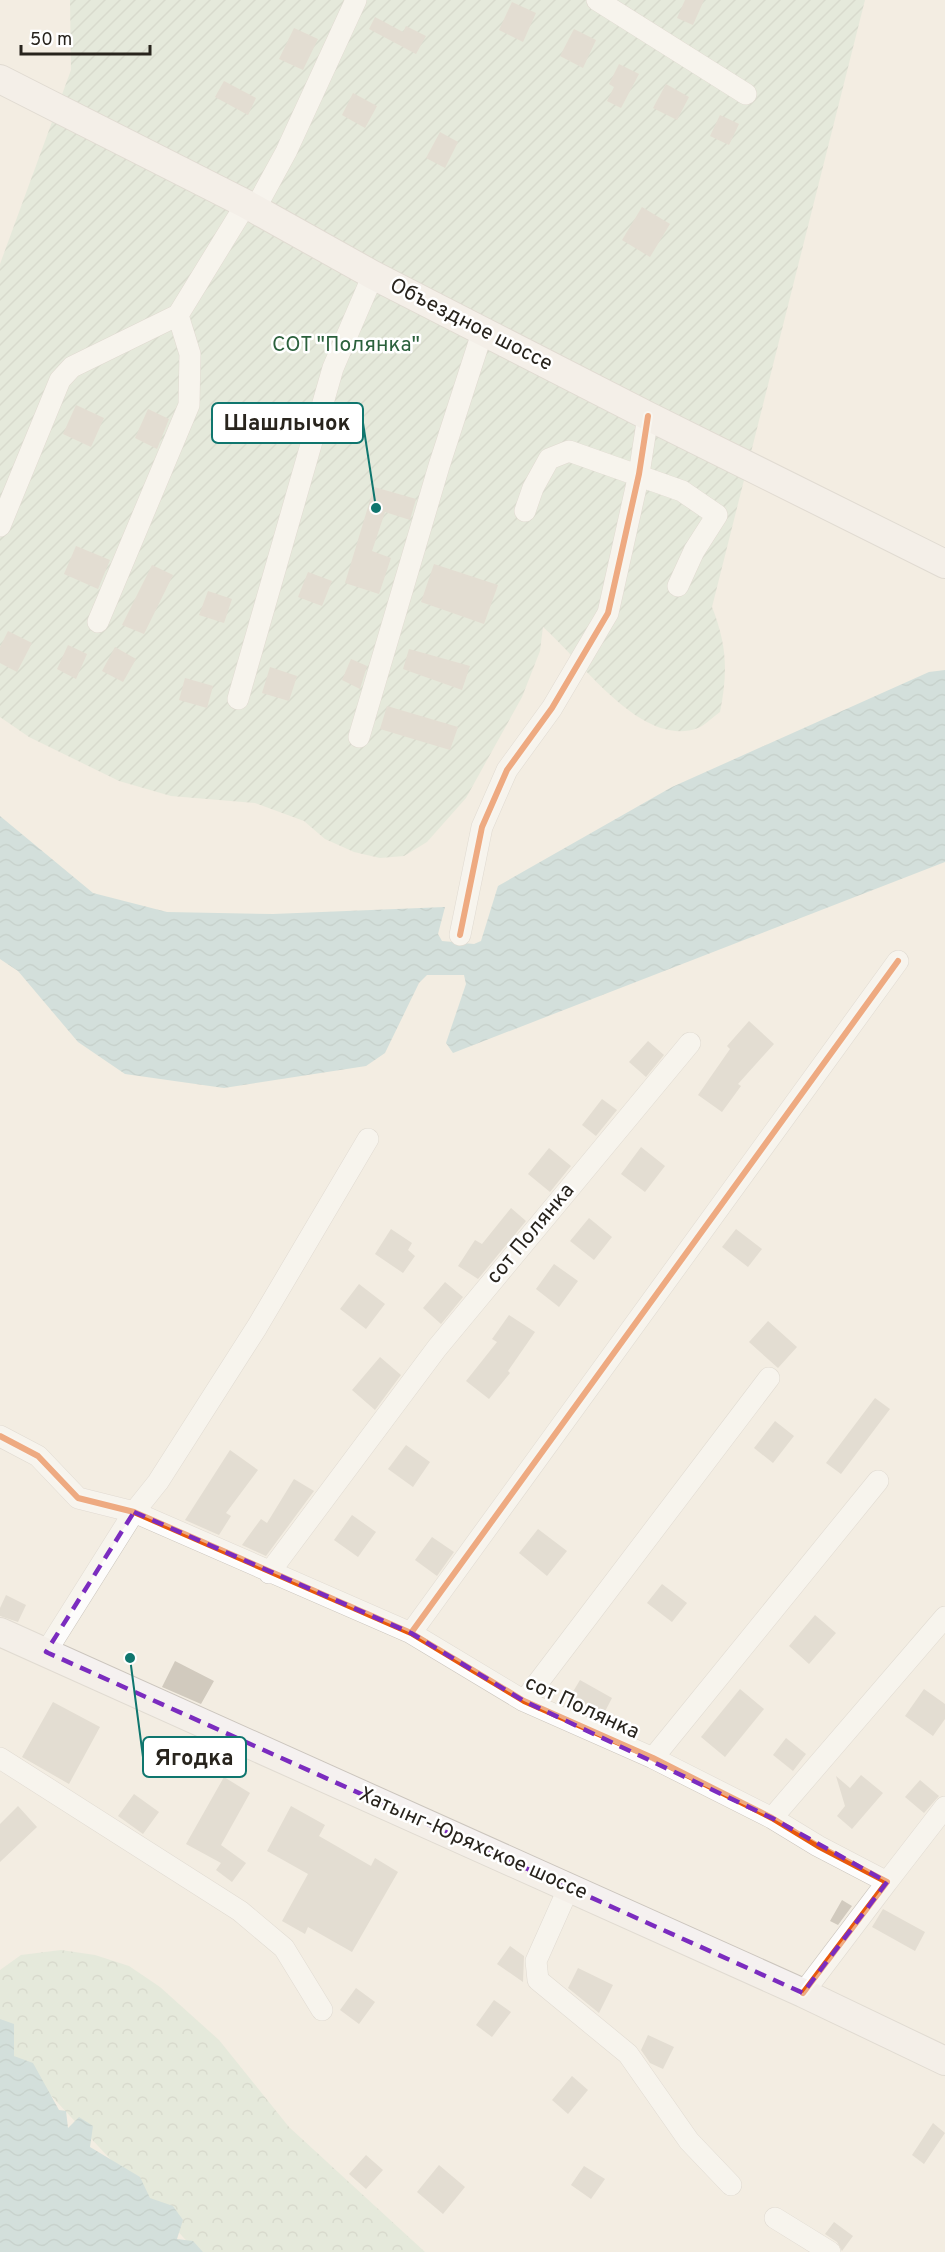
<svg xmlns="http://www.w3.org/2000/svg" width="945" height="2252" viewBox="0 0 945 2252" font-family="Overpass,sans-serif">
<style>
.forest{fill:url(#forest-crowns)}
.garden{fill:url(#garden-furrows)}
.water{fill:url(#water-waves)}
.building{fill:#d1cabe}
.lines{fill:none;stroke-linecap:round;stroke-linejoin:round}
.street-casing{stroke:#cbc5bd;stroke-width:22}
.secondary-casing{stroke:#cbc5bd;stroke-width:30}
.street{stroke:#fdfcfb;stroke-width:21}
.secondary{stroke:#f5f1f0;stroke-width:28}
.cycleway-casing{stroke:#fff;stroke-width:10}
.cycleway{stroke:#e8590c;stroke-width:6}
.marked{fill:none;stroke:#7b2cbf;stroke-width:4.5;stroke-dasharray:12 8;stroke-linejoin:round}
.labels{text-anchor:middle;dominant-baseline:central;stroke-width:5;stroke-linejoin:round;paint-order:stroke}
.street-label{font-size:21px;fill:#28241d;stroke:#fff}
.park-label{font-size:21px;fill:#2b613c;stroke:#fff}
.leader{fill:none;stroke:#0f766e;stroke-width:2}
.callout-dot{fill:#0f766e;stroke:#fff;stroke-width:2}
.callout{fill:#fff;stroke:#0f766e;stroke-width:2}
.callout-label{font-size:22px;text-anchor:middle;font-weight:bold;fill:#28241d}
</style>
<defs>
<pattern id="forest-crowns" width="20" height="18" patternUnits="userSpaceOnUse" patternTransform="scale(1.5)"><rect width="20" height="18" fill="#d6e4d2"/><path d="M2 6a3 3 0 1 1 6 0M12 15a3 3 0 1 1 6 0" fill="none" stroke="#b8c3b4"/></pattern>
<pattern id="garden-furrows" width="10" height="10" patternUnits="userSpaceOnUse" patternTransform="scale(1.5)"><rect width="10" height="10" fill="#d6e4d2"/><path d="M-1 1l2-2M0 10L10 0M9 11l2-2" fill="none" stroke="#b8c3b4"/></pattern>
<pattern id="water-waves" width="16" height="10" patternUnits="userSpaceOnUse" patternTransform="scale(1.5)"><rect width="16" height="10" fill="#adcfd2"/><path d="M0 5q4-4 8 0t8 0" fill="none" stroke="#95b2b4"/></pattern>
</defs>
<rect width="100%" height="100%" fill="#f3ede2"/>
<path class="forest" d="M61 1950 95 1955 129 1966 160 1987 219 2040 289 2127 425 2252H197L0 2041V1970L21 1955Z"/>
<path class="garden" d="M70 0H865L712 607C727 645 728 672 720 712 713 717 705 725 698 728 641 749 581 660 543 627L540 651 522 697 466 798 427 842 404 856 380 858 354 852 325 839 304 821 255 803 171 796 119 781 29 737 0 717V264L71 70Z"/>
<path class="water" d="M945 670V862L453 1053 446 1043 466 984 464 975H427L419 983 385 1053 366 1066 224 1088 125 1074 78 1042 18 971 0 959V816L93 893 167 912 273 914 445 907 438 934 442 941 474 944 481 941 498 886 672 787 929 672Z
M0 2019 14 2024V2056L33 2063 59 2110 66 2111 68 2128 79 2117 93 2126 90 2147 140 2177 150 2198 173 2206 183 2220 177 2239 193 2241 203 2252H0Z"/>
<path class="building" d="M685 0H704L693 25 677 18Z
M512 2 536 13 523 42 499 30Z
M375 17 403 32 406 26 426 36 416 54 369 29Z
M294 28 318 39 303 70 279 59Z
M574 29 596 40 583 68 560 56Z
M619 64 639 74 621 108 607 101 614 87 609 84Z
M224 81 256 98 248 115 215 97Z
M666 84 689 97 677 120 653 108Z
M353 93 377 106 365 128 342 115Z
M720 115 739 124 729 145 710 136Z
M440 132 458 142 445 168 426 158Z
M642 207 670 224 650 257 622 240Z
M76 405 104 418 91 447 63 434Z
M148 409 169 419 157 449 135 438Z
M374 487 416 499 410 520 385 512 372 551 391 558 379 594 345 583Z
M76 546 110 560 98 589 64 574Z
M434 564 498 585 484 624 421 602Z
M152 565 173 575 144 634 122 625Z
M308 572 332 581 322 606 298 597Z
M208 591 232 599 224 623 199 615Z
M8 631 32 643 17 672 0 663V647Z
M68 645 87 654 76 679 57 669Z
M115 647 136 659 123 682 102 671Z
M409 649 470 666 462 690 403 669Z
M351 659 367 666 360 689 342 680Z
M270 667 297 676 289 701 262 693Z
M185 678 213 686 207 708 179 700Z
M387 706 458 727 450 750 380 729Z
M749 1021 774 1044 738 1084 741 1086 722 1112 698 1095 730 1049 727 1046Z
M648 1041 664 1055 646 1077 629 1062Z
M602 1099 617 1110 596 1136 582 1125Z
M641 1147 665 1166 645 1192 621 1174Z
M549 1148 571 1166 550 1192 528 1174Z
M511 1208 526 1221 478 1279 458 1266 475 1240 482 1244Z
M589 1218 612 1237 594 1260 570 1241Z
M391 1229 412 1243 408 1250 415 1256 403 1273 375 1254Z
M736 1229 762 1249 748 1267 722 1247Z
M554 1264 578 1281 559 1307 536 1289Z
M445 1282 463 1297 441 1324 423 1308Z
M359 1284 385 1304 366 1329 340 1309Z
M509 1315 535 1332 508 1371 510 1373 489 1399 466 1381 497 1342 492 1339Z
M768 1321 797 1347 778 1368 749 1342Z
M380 1357 401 1375 375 1410 352 1390Z
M875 1398 890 1409 841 1474 826 1463Z
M775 1421 794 1436 773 1463 754 1448Z
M406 1445 430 1462 413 1487 388 1469Z
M230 1450 258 1470 226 1513 231 1516 219 1535 185 1520Z
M294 1479 314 1491 266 1556 242 1545 261 1519 267 1523Z
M352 1515 376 1532 358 1557 334 1540Z
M538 1529 567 1551 547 1576 519 1553Z
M432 1537 454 1552 437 1576 415 1560Z
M662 1584 687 1603 672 1622 647 1603Z
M6 1595 26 1605 18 1622 0 1616V1608Z
M815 1615 836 1633 809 1664 789 1646Z
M175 1661 214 1681 201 1704 162 1687Z
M580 1680 612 1698 600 1721 565 1705Z
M740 1689 764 1709 725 1757 701 1737Z
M924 1689 945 1704V1719L933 1736 905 1716Z
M53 1702 100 1727 69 1784 22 1757Z
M786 1738 806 1754 793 1771 773 1755Z
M861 1775 883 1793 852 1829 837 1816 845 1806 836 1776 850 1788Z
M224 1777 250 1793 221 1845 246 1863 232 1882 216 1870 221 1863 186 1844Z
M920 1780 939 1796 924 1813 905 1797Z
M134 1794 159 1812 143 1834 118 1816Z
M18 1806 37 1827 0 1862V1824Z
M291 1806 325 1825 319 1836 371 1866 375 1858 398 1872 352 1952 308 1927 305 1934 282 1921 308 1874 267 1851Z
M842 1900 852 1906 838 1925 830 1921Z
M883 1909 925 1932 915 1951 872 1927Z
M510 1946 524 1956 523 1982 497 1964Z
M578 1968 613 1985 599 2013 568 1988Z
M356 1988 375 2002 359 2024 340 2010Z
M494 2000 511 2012 492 2037 476 2025Z
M648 2035 674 2047 663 2069 650 2063 641 2050Z
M572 2076 588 2090 568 2114 552 2100Z
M933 2123 945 2133 924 2164 912 2155Z
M366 2155 383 2170 366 2189 349 2174Z
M439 2165 465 2187 443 2214 417 2192Z
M584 2166 605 2179 591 2199 571 2185Z
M834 2222 853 2236 842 2251 837 2242 825 2234Z"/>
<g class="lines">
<g class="street-casing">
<path id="street" d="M597 0 746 94
M255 209 286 152 356 0
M525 511 533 488 549 459 569 451 682 491 717 515 694 551 678 586
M0 526 60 380 72 367 178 315
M98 622 189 405 190 354 178 315 246 204
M238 699 333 368 373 275
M359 737 439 466 483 330
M460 935 482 827 507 770 552 708 608 613 639 474 648 416
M0 1436 38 1456 78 1498 134 1512 411 1633 524 1701 653 1758 772 1818 818 1846 887 1882 803 1993
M269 1573 437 1348 690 1043
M411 1633 898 961
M46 1652 134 1512 158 1482 257 1327 368 1139
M524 1701 769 1378
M0 1758 240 1911 284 1948 322 2010
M653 1758 878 1481
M772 1818 945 1617
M887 1882 945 1807
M569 1887 536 1961 538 1980 628 2054 689 2141 731 2185
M775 2218 830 2252"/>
</g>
<g class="secondary-casing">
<path id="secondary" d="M0 79 246 204 373 275 648 416 945 564
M0 1632 803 1993 945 2061"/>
</g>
<use href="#street" class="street"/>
<use href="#secondary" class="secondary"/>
<g class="cycleway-casing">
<path id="cycleway" d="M460 935 482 827 507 770 552 708 608 613 639 474 648 416
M0 1436 38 1456 78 1498 134 1512 411 1633 524 1701 653 1758 772 1818 818 1846 887 1882 803 1993
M411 1633 898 961"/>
</g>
<use href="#cycleway" class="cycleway"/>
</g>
<path d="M0 0H945V2252H0ZM134 1512 411 1633 524 1701 772 1818 887 1882 803 1993 46 1652Z" fill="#f3ede2" fill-opacity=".55" fill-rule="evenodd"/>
<path class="marked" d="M134 1512 411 1633 524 1701 772 1818 887 1882 803 1993 46 1652Z"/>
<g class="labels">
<g class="street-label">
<text transform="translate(471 325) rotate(27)">Объездное шоссе</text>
<text transform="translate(531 1234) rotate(-50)">сот Полянка</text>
<text transform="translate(582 1708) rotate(25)">сот Полянка</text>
<text transform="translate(473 1844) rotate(24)">Хатынг-Юряхское шоссе</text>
</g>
<g class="park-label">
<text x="346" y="345">СОТ "Полянка"</text>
</g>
</g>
<path class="leader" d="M376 508L363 423M130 1658L143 1757"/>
<g class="callout-dot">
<circle cx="376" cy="508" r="6"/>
<circle cx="130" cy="1658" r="6"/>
</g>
<g class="callout">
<rect x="212" y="403" width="151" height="40" rx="6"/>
<rect x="143" y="1737" width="103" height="40" rx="6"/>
</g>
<g class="callout-label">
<text x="287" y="430">Шашлычок</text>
<text x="194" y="1765">Ягодка</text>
</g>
<path d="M21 45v9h129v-9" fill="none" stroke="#28241d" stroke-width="3"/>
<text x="30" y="45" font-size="18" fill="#28241d" stroke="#ffffff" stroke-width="4.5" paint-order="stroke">50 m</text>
</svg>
